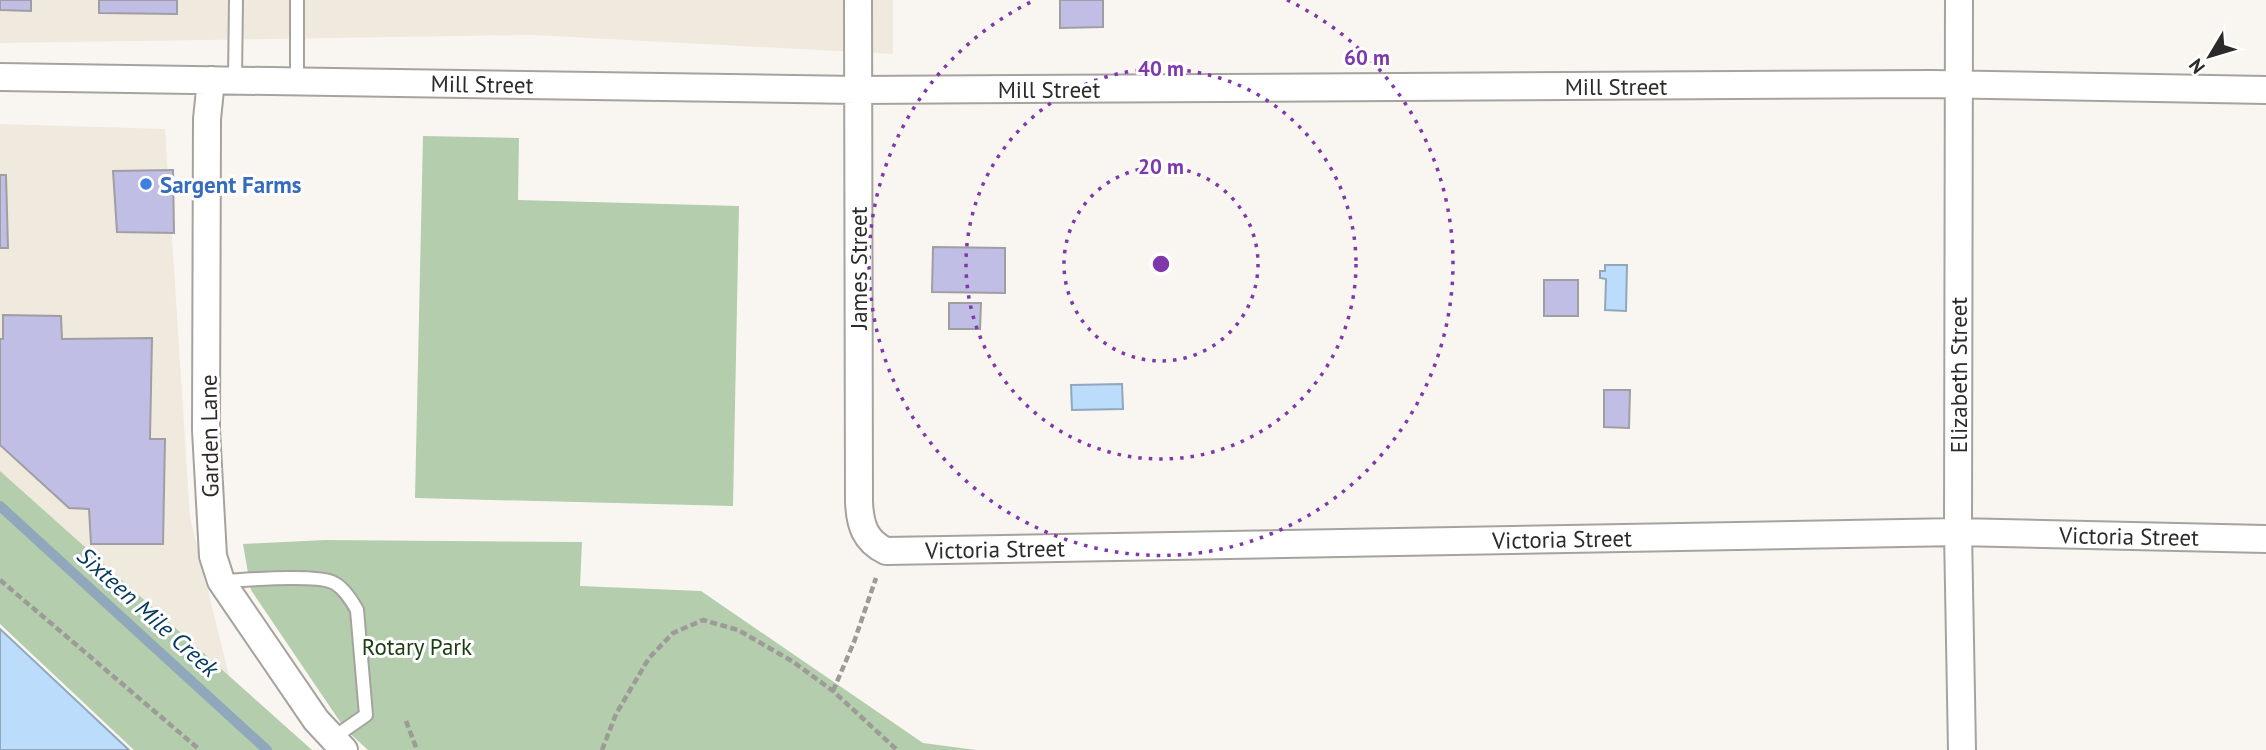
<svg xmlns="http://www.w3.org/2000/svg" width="2266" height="750" viewBox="0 0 2266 750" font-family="'PT Sans',sans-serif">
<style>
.built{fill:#f0e9de}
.green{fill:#b3cdad}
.water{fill:#bbdcfb;stroke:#90a7bc;stroke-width:2}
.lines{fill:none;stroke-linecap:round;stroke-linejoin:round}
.stream{stroke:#90a7bc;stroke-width:10}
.building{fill:#c0bee5;stroke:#9e9ea3;stroke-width:2}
.service-casing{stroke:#a6a39f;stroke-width:16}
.minor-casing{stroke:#a6a39f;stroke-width:30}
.path{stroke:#9d9a98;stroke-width:4.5;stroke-dasharray:7 3.5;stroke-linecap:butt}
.service{stroke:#fff;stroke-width:12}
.minor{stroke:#fff;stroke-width:26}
.ring{fill:none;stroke:#7f38ab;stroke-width:3.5;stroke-dasharray:3.5 7}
.shop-dot{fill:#3f7fe0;stroke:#fff;stroke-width:2.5}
.labels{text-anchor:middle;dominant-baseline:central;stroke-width:6;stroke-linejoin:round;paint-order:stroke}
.street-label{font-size:23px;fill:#2d2b2a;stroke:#fff}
.shop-label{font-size:23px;font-weight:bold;fill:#366cbe;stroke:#fff;text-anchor:start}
.park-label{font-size:23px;fill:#193d0f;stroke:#fff}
.water-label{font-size:24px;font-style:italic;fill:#03395f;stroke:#fff}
.centre{fill:#7f38ab;stroke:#fff;stroke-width:3.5}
.ring-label{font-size:21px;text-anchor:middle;font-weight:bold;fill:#7f38ab;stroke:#fff;stroke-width:6;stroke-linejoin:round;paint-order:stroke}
</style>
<rect width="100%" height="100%" fill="#f9f6f2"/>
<path class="built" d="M0 0H893V54L532 35 0 43Z
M0 124 165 129 190 517 229 676 0 471Z"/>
<path class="green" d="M423 136 519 138 518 200 739 206 733 506 415 498Z
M0 471 312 750H134L0 624Z
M325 540 582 542 580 586 701 591 923 743 976 750H368L345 729 251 590 243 544Z"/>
<path class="water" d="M1605 265H1627L1626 311 1605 310 1606 279 1600 278V271H1605Z
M1122 384 1123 409 1072 410 1071 385Z
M0 629 129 750H0Z"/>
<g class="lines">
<path class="stream" d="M0 506 267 750"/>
</g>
<path class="building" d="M0 0H31V11L0 10Z
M99 0H177V14L99 13Z
M1060 0H1103V27L1060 28Z
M173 170 174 233 117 232 113 171Z
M0 175H6L8 248H0Z
M933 247 1005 248V293L932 292Z
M1544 280H1578V316H1544Z
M949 303H981L980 329H949Z
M3 315 61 316 62 339 152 338 150 439H165L163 544H91L89 509 69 508 0 445V339H3Z
M1604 390H1630L1629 428 1604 427Z"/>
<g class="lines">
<g class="service-casing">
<path id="service" d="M297 0V81
M235 79 236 0
M222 581C245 580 313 574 332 582 342 586 352 601 357 610L366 715 333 738"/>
</g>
<g class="minor-casing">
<path id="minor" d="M858 0 859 502C860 525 865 541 886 551L1958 532 2266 539
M1959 0 1958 532 1962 750
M0 77 857 90 1932 84 2266 90
M211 80 207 119 206 430 213 556 221 581 316 720 344 750"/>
</g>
<path class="path" d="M0 580 200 750
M833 691 854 642 876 578
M406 721 417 750
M602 750 616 714 649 658 673 633 703 620 738 630 792 661 833 691 897 750"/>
<use href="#service" class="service"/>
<use href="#minor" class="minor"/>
</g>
<g class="ring">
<circle cx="1161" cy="264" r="97"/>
<circle cx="1161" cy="264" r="195"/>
<path d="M1287 0A292 292 0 1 1 1035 0"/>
</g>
<circle class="shop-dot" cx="146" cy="184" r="7"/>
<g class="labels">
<g class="street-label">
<text transform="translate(482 84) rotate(1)">Mill Street</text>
<text x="1616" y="86">Mill Street</text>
<text x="1049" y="89">Mill Street</text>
<text transform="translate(858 268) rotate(-90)">James Street</text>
<text transform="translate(1958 375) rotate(-90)">Elizabeth Street</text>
<text transform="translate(209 436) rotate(-91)">Garden Lane</text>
<text transform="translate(2129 536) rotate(1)">Victoria Street</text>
<text transform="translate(1562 539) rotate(-1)">Victoria Street</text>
<text transform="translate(995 549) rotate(-1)">Victoria Street</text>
</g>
<g class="shop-label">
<text x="160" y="184">Sargent Farms</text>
</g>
<g class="park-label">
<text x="417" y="646">Rotary Park</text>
</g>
<g class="water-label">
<text transform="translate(148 612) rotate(42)">Sixteen Mile Creek</text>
</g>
</g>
<circle cx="1161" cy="264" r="10" class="centre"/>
<g class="ring-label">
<text x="1367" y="65">60 m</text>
<text x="1161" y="76">40 m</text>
<text x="1161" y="174">20 m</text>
</g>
<g transform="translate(2210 56) rotate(232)" stroke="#ffffff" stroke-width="5" paint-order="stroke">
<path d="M0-5L12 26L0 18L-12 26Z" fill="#2d2b2a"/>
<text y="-10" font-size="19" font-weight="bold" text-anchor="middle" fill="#2d2b2a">N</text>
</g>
</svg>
